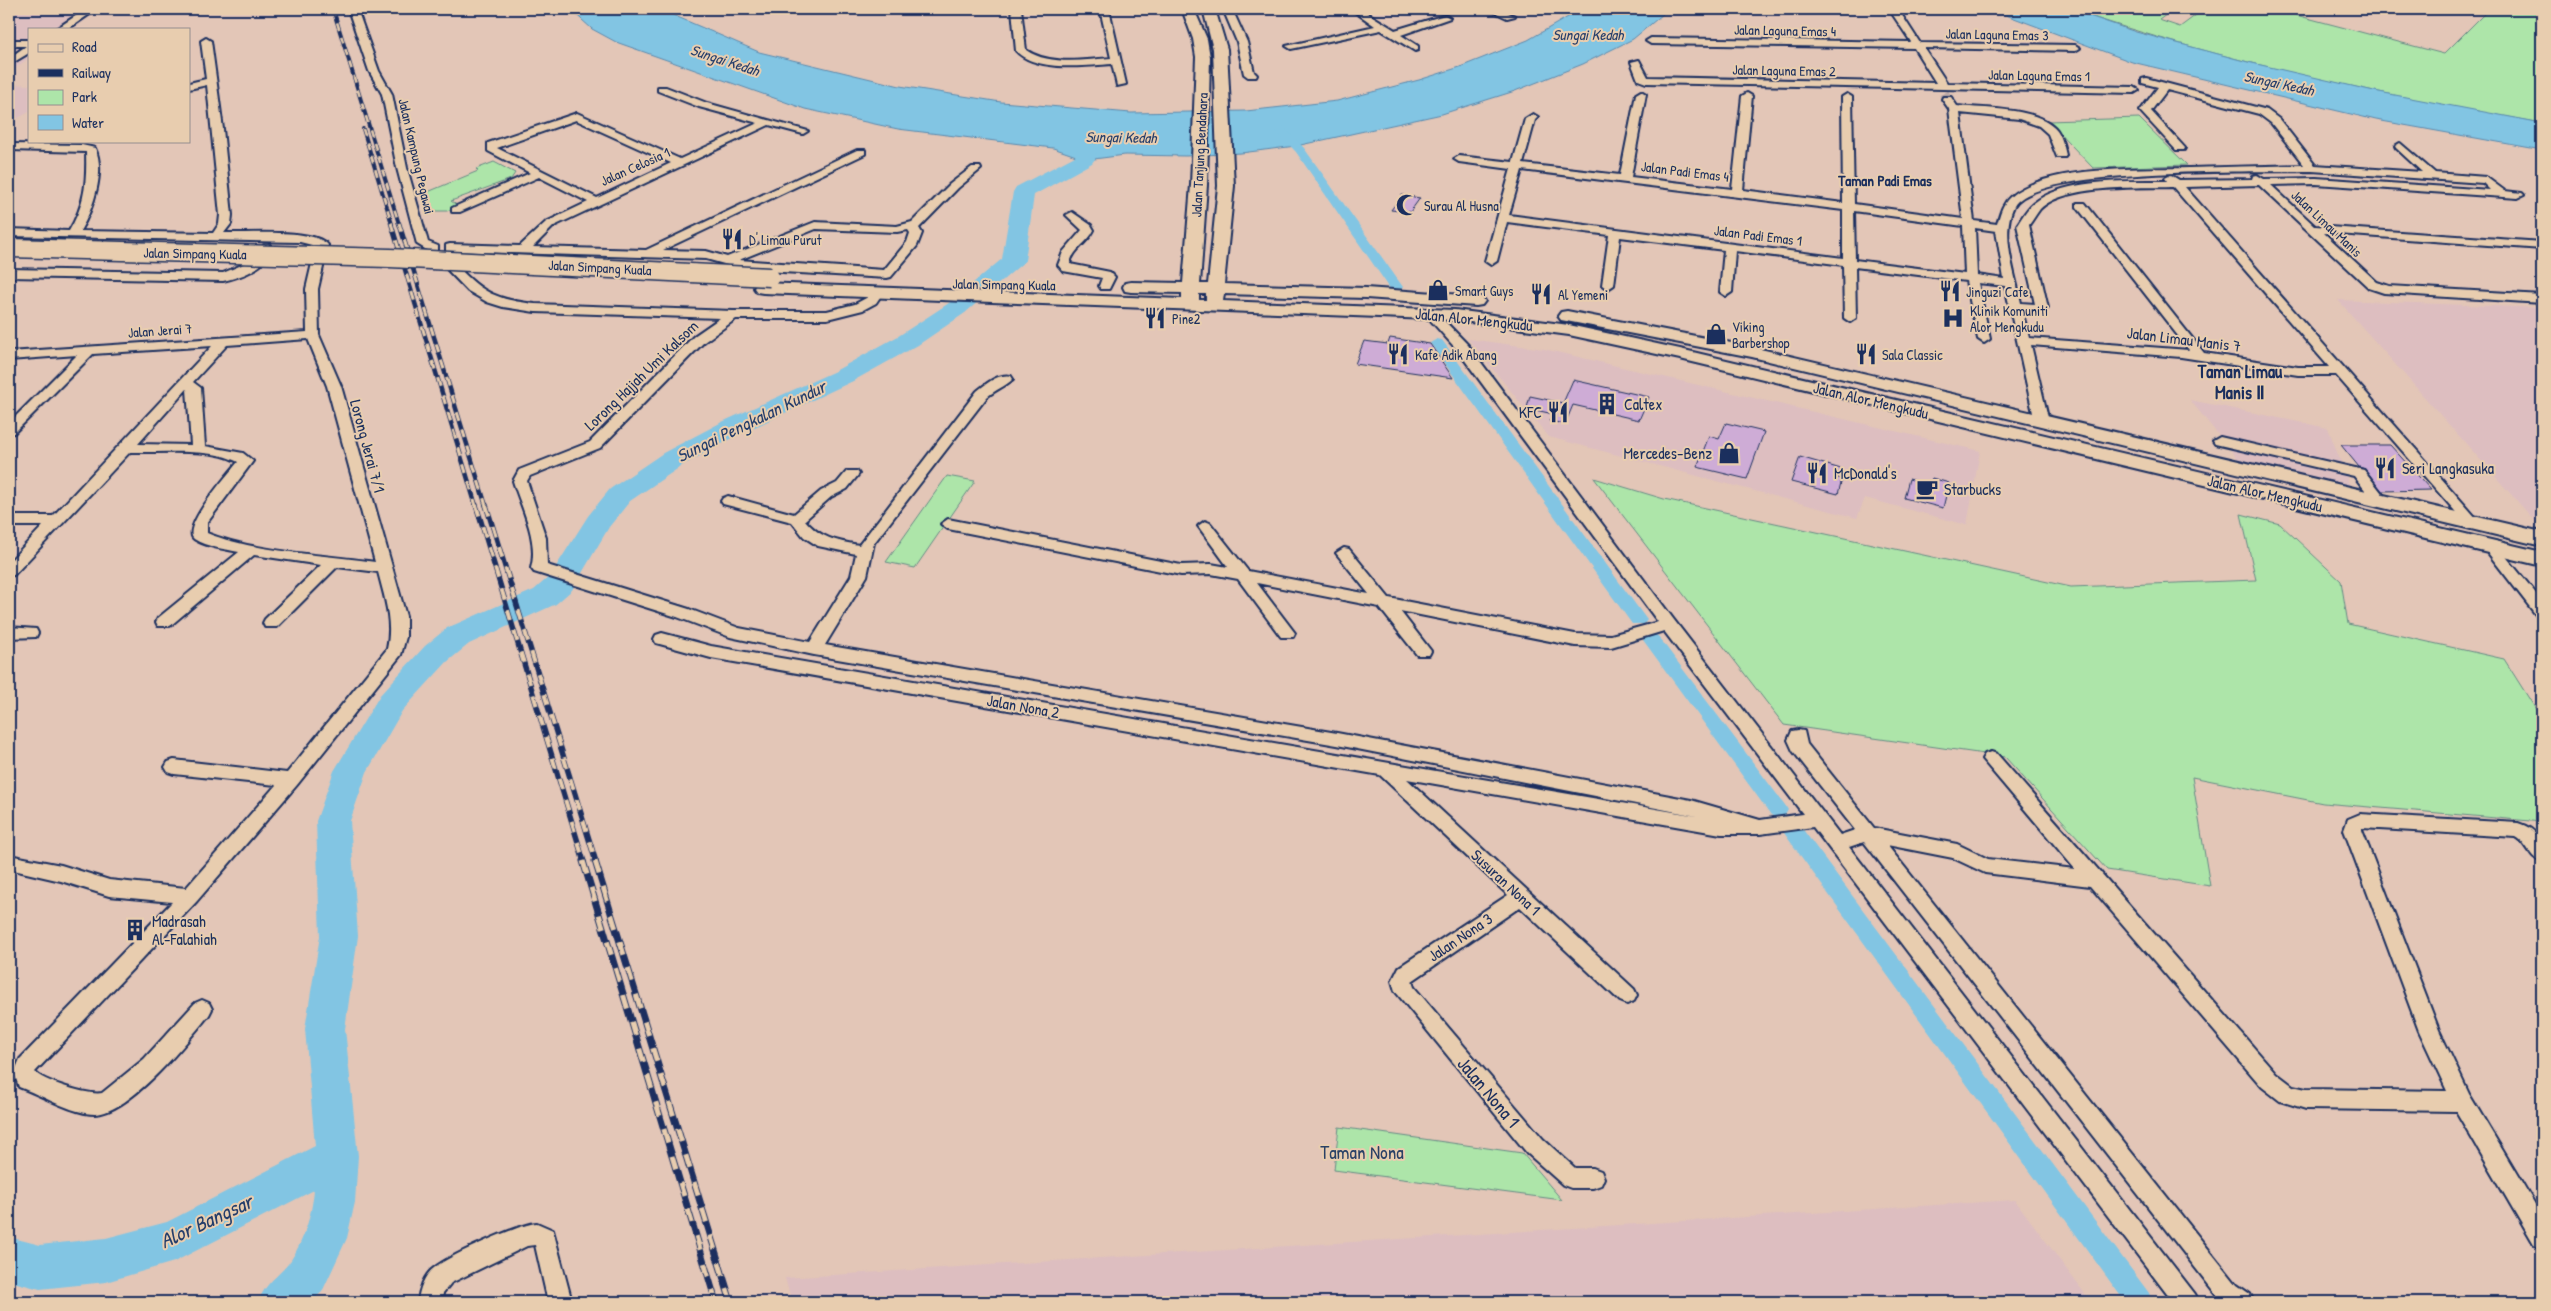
<svg xmlns="http://www.w3.org/2000/svg" width="2551" height="1311" viewBox="0 0 2551 1311" font-family="'Patrick Hand',sans-serif">
<style>
.built{fill:#ddbec0}
.green{fill:#ade5a9;stroke:#648a84}
.water{fill:#82c5e3;stroke:#5989ae}
.lines{fill:none;stroke-linecap:round;stroke-linejoin:round}
.canal{fill:#82c5e3;fill-rule:evenodd}
.river{fill:#82c5e3;fill-rule:evenodd}
.building{fill:#ceacd6;stroke:#1b2f5e}
.street-tunnel{stroke:#bba8a5;stroke-width:10;stroke-dasharray:10 5;stroke-linecap:butt}
.street-casing{stroke:#1b2f5e;stroke-width:4}
.secondary-casing{stroke:#1b2f5e;stroke-width:4}
.street{fill:#e8cdaf;fill-rule:evenodd}
.secondary{fill:#e8cdaf;fill-rule:evenodd}
.rail-far3-casing{stroke:#1b2f5e;stroke-width:4}
.rail-far2-casing{stroke:#1b2f5e;stroke-width:4.5}
.rail-far1-casing{stroke:#1b2f5e;stroke-width:5.5}
.rail-casing{stroke:#1b2f5e;stroke-width:7}
.rail-far3{stroke:#e8cdaf;stroke-width:2.5;stroke-dasharray:7;stroke-linecap:butt}
.rail-far2{stroke:#e8cdaf;stroke-width:3;stroke-dasharray:9;stroke-linecap:butt}
.rail-far1{stroke:#e8cdaf;stroke-width:4;stroke-dasharray:11;stroke-linecap:butt}
.rail{stroke:#e8cdaf;stroke-width:5;stroke-dasharray:14;stroke-linecap:butt}
.secondary-bridge-casing{stroke:#1b2f5e;stroke-width:21;stroke-linecap:butt}
.secondary-bridge{stroke:#e8cdaf;stroke-width:18}
.labels{text-anchor:middle;dominant-baseline:central;stroke-width:4;stroke-linejoin:round;paint-order:stroke}
.far-street-label{font-size:14px;fill:#1b2f5e;stroke:#e8cdaf}
.far-poi-label{font-size:14px;fill:#1b2f5e;stroke:#e8cdaf;text-anchor:start}
.far-water-label{font-size:15px;font-style:italic;fill:#253e6b;stroke:#e8cdaf}
.far-neighbourhood-label{font-size:15px;font-weight:bold;fill:#1b2f5e;stroke:#e8cdaf}
.street-label{font-size:16px;fill:#1b2f5e;stroke:#e8cdaf}
.poi-label{font-size:16px;fill:#1b2f5e;stroke:#e8cdaf;text-anchor:start}
.neighbourhood-label{font-size:18px;font-weight:bold;fill:#1b2f5e;stroke:#e8cdaf}
.water-label{font-size:18px;font-style:italic;fill:#253e6b;stroke:#e8cdaf}
.near-street-label{font-size:19px;fill:#1b2f5e;stroke:#e8cdaf}
.near-park-label{font-size:19px;fill:#2a4166;stroke:#e8cdaf}
.near-water-label{font-size:21px;font-style:italic;fill:#253e6b;stroke:#e8cdaf}
</style>
<rect width="100%" height="100%" fill="#e3c6b7"/>
<filter id="ink" filterUnits="userSpaceOnUse"><feTurbulence type="fractalNoise" baseFrequency=".02" numOctaves="2"/><feDisplacementMap in="SourceGraphic" scale="10" xChannelSelector="R" yChannelSelector="G"/><feConvolveMatrix kernelMatrix="1 2 1 2 8 2 1 2 1" color-interpolation-filters="sRGB"/></filter>
<g filter="url(#ink)">
<path class="built" d="M9 12 94 14 72 29H29V58L9 73Z
M9 84 29 85V112L9 123Z
M2338 300 2542 308V529Z
M1468 339 1544 349 1980 451 1967 525 1865 498 1857 518 1549 437Z
M2190 400 2328 428 2351 489 2242 464Z
M2015 1200 2091 1302H792L785 1278Z"/>
<path class="green" d="M2069 9H2174L2159 20 2180 27 2204 9H2273L2444 54 2489 9H2542V123C2382 95 2223 62 2069 9Z
M2139 118 2187 165 2093 168 2048 121Z
M494 162 515 173 511 179 451 201 458 206 447 211H430L423 194 478 171 476 169Z
M947 476 975 481 915 568 886 562Z
M1594 478 1664 499 2071 587 2256 580 2241 514 2280 524 2341 581 2348 624 2504 659 2542 719V822L2323 803 2192 777 2210 886 2107 870 2005 757 1784 725Z
M1339 1127 1522 1153 1562 1200 1334 1170Z"/>
<path class="water" d="M570 9H659L759 52 900 86 1001 102 1131 113 1246 111 1337 101 1419 80 1460 67 1528 40 1582 9H1669L1633 39 1583 64 1515 91 1442 114 1296 146 1241 153 1186 156 1125 155 1094 159H1085L1053 148 898 129 805 109 616 42 592 29Z
M1990 9H2069L2136 32 2248 62 2374 91 2542 123V150L2376 120 2132 62Z"/>
<g class="lines">
<path class="canal" d="M1280 126 1284 127 1304 148 1403 287 1401 290H1391L1296 152 1274 129Z
M1437 339 1442 340 1644 616 1647 620 1644 624H1632L1430 343Z
M1652 634 1658 636 1785 805 1788 810 1785 815 1778 818 1771 815 1646 644 1643 640 1646 636Z
M1791 820 1798 823 2149 1293 2152 1302H2125L1784 833 1781 828 1784 823Z"/>
<path class="river" d="M1089 131 1096 133 1099 137 1095 159 1092 163 1034 195 1025 261 965 313 918 345 853 381 740 434 683 465 630 501 609 527 572 590 556 604 469 644 447 662 402 711 367 772 350 821 358 936 345 1029 358 1156 355 1202 347 1238 340 1253 322 1292 311 1302H258C267 1280 279 1277 291 1260 304 1240 312 1214 314 1190L174 1262 106 1282 40 1289 9 1281V1237L40 1245 106 1238 167 1222 315 1146 305 1029 320 936 316 821 334 771 380 695 425 646 447 628 534 590 550 576 588 516 610 489 663 453 722 422 835 371 900 335 949 303 1002 259 1013 192 1016 187 1075 156 1082 133Z"/>
</g>
<path class="building" d="M1402 195 1420 198 1410 212 1391 210Z
M1390 338 1430 344 1453 378 1355 364 1364 341 1388 344Z
M1573 380 1649 397 1639 420 1573 405 1565 424 1549 421 1553 414 1527 408 1530 396 1563 403Z
M1726 423 1764 432 1747 479 1697 467 1709 436 1719 439Z
M2341 445H2390L2431 490 2382 491 2365 469 2359 467Z
M1800 457 1841 469 1838 478 1842 479 1838 494 1791 482Z
M1932 478 1949 483 1943 508 1904 498 1909 479 1930 485Z"/>
<g class="lines">
<path class="street-tunnel" d="M1944 93 1947 99"/>
<g class="street-casing">
<path id="street" d="M86 9H97L68 29H56Z
M348 9H357L379 71 392 94 407 168 428 242 438 246V252H430L417 244 397 168 382 94 369 71Z
M1012 9H1021L1026 50C1049 66 1084 60 1111 58L1100 9H1109L1126 84 1117 86 1112 64C1086 66 1035 72 1016 51Z
M1223 9H1232L1247 42 1254 72 1257 75 1256 77H1248L1244 74 1237 42Z
M1351 9H1361L1395 30 1445 15 1450 18 1401 35 1418 46V50L1415 51 1381 30 1291 49 1286 46 1375 26Z
M1488 9H1500L1515 16 1507 18Z
M1889 9H1898L1920 43 2075 45 2080 48 2075 51 1924 48 1947 83 2134 87 2139 90 2134 93 1646 83 1638 80 1631 62 1639 60 1648 77 1936 83 1914 48 1651 44 1646 41 1651 38 1911 42Z
M1928 9H1972L1967 12H1933Z
M206 38 211 41 223 129 232 215 231 224 224 233C247 234 314 228 328 245L318 289 319 335 341 386 406 616V637L401 655 297 785 197 901 35 1072C42 1081 89 1096 102 1093L144 1059 195 1003 202 1000 209 1003 212 1009 209 1015C187 1042 130 1113 95 1114 73 1114 39 1094 19 1087L14 1073 20 1059 172 902 109 896 61 881 9 869V855L61 865 109 880 186 888 276 785 174 774 168 772 165 767 168 762 174 760 287 773 387 649C393 622 385 599 378 572L337 567 277 627H265L263 623 265 619 321 565 254 555 170 626H158L156 622 158 618 239 552C225 549 206 547 194 539 180 528 229 473 238 462 213 447 159 453 130 452L14 575 9 576V562L43 526H9V516H53L212 346 93 354 14 433 9 434V423L77 355 9 360V352L307 332 306 289 316 246 300 242 9 236V229L69 231C85 204 87 182 86 152L9 150V144L82 145 95 148C106 171 93 210 80 231L213 233 219 224 220 215 207 85 189 89V83L206 79 201 41ZM308 339 327 386 375 562C324 555 253 552 207 533V523L253 461 243 453 205 446 201 388 193 382 227 345ZM187 389 191 445 138 444Z
M9 40H29V53L9 65V58L26 46H9Z
M2146 78 2267 110 2279 119 2315 165 2422 172 2396 148 2395 146 2400 143 2435 173 2486 177 2505 191 2522 193 2524 195 2518 198 2316 184 2271 185 2315 226 2542 242V249L2324 233 2377 282 2389 286 2542 295V303L2384 293 2369 288 2259 185 2185 187 2478 520 2480 523 2478 526H2468L2336 375H2298L2181 357 2031 345 2049 422 2042 426 2035 422 2005 286 1978 283 1990 339 1984 343 1978 339 1966 281 1855 267 1856 318 1850 322 1844 318 1843 265 1735 251 1732 292 1726 296 1720 292 1724 250 1620 237 1614 285 1608 289 1602 285 1609 235 1507 222 1497 261 1491 265 1485 261 1511 169 1459 162 1454 159 1459 156 1513 162 1525 119 1533 114 1538 117 1535 120 1523 164 1620 175 1636 94 1641 91 1646 94 1631 177 1732 189 1742 96 1747 93 1752 96 1743 190 1843 203 1842 97 1847 94 1852 97 1854 204 1963 219 1949 109 1942 99 1943 97H1951L1957 106C1984 109 2039 107 2057 130 2062 137 2064 147 2066 155L2065 157H2057L2048 134 2039 126 2019 119 1960 113 1974 221 1997 224C2000 215 2002 204 2010 197 2046 165 2142 169 2189 168 2227 167 2266 166 2304 165L2271 123 2259 114 2167 90 2151 111 2185 148 2184 150H2176L2140 111 2158 87 2142 83V79ZM1522 170 1843 210V258L1509 215ZM2312 171 2483 183 2490 190 2316 178 2264 179 2257 175 2253 176 2252 179 2179 180 2171 175 2165 178 2167 181C2129 181 2064 178 2034 203 2027 208 2022 218 2017 225L2035 304 2021 303C2015 273 2000 234 2014 206 2036 166 2264 172 2312 171ZM2173 187 2329 367H2298L2204 353 2085 203H2077V207L2189 350 2029 338 2022 310 2042 312 2048 308 2029 225C2033 220 2036 214 2040 209 2065 184 2140 188 2173 187ZM1854 211 1963 226 1965 274 1855 260ZM1975 228 1996 231 2004 279 1977 275Z
M658 87H666L707 103 808 131 803 134 769 125 554 226 533 247 646 250 857 150H865V154L663 250 706 251 727 257 815 222 897 226 912 222 950 184 972 167H980L981 169 958 188 919 228 922 233 917 246 891 277 887 278 746 270 706 259 446 251V245L450 244 520 246 546 222 588 202 539 177 460 212H452V208L530 173 488 151V143L577 113 680 159 758 123 699 107 658 91ZM576 120 671 163 597 198 497 148ZM816 229 897 232 908 230 910 233 907 242 884 270 739 260Z
M1072 212 1091 225 1094 230C1088 243 1072 250 1070 264L1110 272 1115 277 1109 289H1101L1099 286 1102 278 1063 271 1058 265 1063 252 1082 230 1066 215Z
M268 244 274 248C264 269 244 276 223 281L9 277V269L223 273 251 261 264 245Z
M442 253 446 254C477 288 488 299 535 304L733 311H827L855 304 868 297 874 288H882L884 291 876 303 863 310 827 319H736L704 342 600 448 530 476 527 481 546 538 547 565 689 609 739 628 810 642 851 576 856 554 818 546 804 537 792 522 723 504 721 501 723 498 728 496 794 514 821 491 837 483 847 471H857L859 474 847 489 831 497 805 520C820 538 836 541 859 545L977 391C986 384 998 373 1011 376L1013 379C1006 386 995 390 987 397L874 543 867 576 825 645 1337 733 1691 800 1760 820 1803 814 1664 631 1611 647 1575 646 1400 611 1431 651 1429 655H1417L1379 607 1257 583 1295 633 1293 637H1281L1238 579 1211 574 1181 575 948 529 941 524 948 519 1181 565 1211 564 1228 567 1198 526 1205 521 1210 523 1248 571 1369 594 1336 553 1344 548 1349 549 1389 598 1575 634 1611 635 1658 622 1458 351 1425 314 1427 311H1435L1468 345 1674 620 1840 835 1855 830 1793 751 1788 740 1792 731 1798 730 1804 731 1807 744 1874 828 1957 844 1988 859 2075 869 1982 759 1985 754 1991 752 1997 754 2276 1073 2293 1086 2306 1089 2447 1091 2419 1031 2344 830 2348 819 2360 814 2518 823C2540 830 2543 841 2542 862 2529 858 2528 843 2516 837L2362 828V830L2439 1030 2469 1094 2542 1216V1248L2534 1245 2456 1111 2306 1109 2280 1101 2262 1087 2090 886 1985 873 1953 858 1887 845 2237 1285 2250 1294 2254 1302H2222L1864 842 1849 847 2195 1294 2199 1302H2173L1813 827 1760 834H1721L1407 779 1634 989 1637 995 1634 1001 1627 1004 1620 1001 1520 907 1412 981 1414 987 1543 1139 1575 1168H1593L1601 1171 1604 1178 1601 1185 1593 1188H1571L1563 1185 1527 1153 1395 991 1392 981 1399 967 1508 895 1380 775 711 658 656 643 654 639 656 635 662 633 711 646 1697 816 1337 745 814 655 730 637 677 617 534 572 531 568C539 540 521 507 513 481L519 470 590 442 694 336 720 318 535 312 503 307 487 302 468 291 438 260V254Z
M2220 437 2364 470 2388 501 2381 506 2376 504 2354 476 2215 444 2213 441Z
M2490 541 2495 543 2542 601V616L2536 615 2485 549 2482 546Z
M9 627 36 629 38 633 36 637 9 638Z
M537 1223 553 1230 572 1302H548L535 1245 527 1246 451 1283 443 1293 442 1302H418C419 1290 424 1275 434 1268 449 1256 519 1224 537 1223Z"/>
</g>
<g class="secondary-casing">
<path id="secondary" d="M1182 9H1194L1207 39 1210 57 1207 185 1200 284H1208L1218 186 1213 49 1203 9H1215L1227 49 1234 186 1224 284 1366 288 1476 296 1482 297 1485 301 1482 305 1476 306 1366 298 1224 294 1223 301 1455 310 1569 325 1680 349 2542 552V566L1680 359 1569 335 1455 320 763 293 757 292 754 288 757 284 763 283 1182 299V293L1131 292 1125 291 1123 287 1125 283 1131 282 1183 283 1191 185 1196 57 1193 39ZM1199 294H1206V300H1199Z
M1567 311 1752 347 2542 532V546L1752 357 1561 320 1558 316 1561 312Z"/>
</g>
<use href="#street" class="street"/>
<use href="#secondary" class="secondary"/>
<g class="rail-far3-casing">
<path id="rail-far3" d="M333 9 399 224
M363 129 392 224"/>
</g>
<g class="rail-far2-casing">
<path id="rail-far2" d="M391 223 476 506
M399 223 486 506"/>
</g>
<g class="rail-far1-casing">
<path id="rail-far1" d="M476 505 584 862
M486 505 596 862"/>
</g>
<g class="rail-casing">
<path id="rail" d="M583 861 716 1302
M595 861 731 1302"/>
</g>
<use href="#rail-far3" class="rail-far3"/>
<use href="#rail-far2" class="rail-far2"/>
<use href="#rail-far1" class="rail-far1"/>
<use href="#rail" class="rail"/>
<g class="secondary-bridge-casing">
<path id="secondary-bridge" d="M9 248 390 258 770 277"/>
</g>
<use href="#secondary-bridge" class="secondary-bridge"/>
</g>
</g>
<defs>
<g id="mosque-bare" transform="scale(1.725)"><path d="M3.5-4.9A6 6 0 1 0 3.5 4.9A5 5 0 1 1 3.5-4.9Z" fill="#1b2f5e" stroke="#e8cdaf" stroke-width="2.5" paint-order="stroke"/></g>
<g id="restaurant-bare" transform="scale(1.725)"><path d="M-5-6h1v4h1v-4h1v4h1v-4h1v5L-1.5 .5V6h-2V.5L-5-1ZM5-6V6H3V1.5H1.5Q1.5-4 5-6Z" fill="#1b2f5e" stroke="#e8cdaf" stroke-width="2.5" paint-order="stroke"/></g>
<g id="shop-bare" transform="scale(1.725)"><path d="M-5-2.5h2.3a2.7 3.5 0 0 1 5.4 0H5L5.5 6h-11ZM-1.5-2.5h3a1.5 2.3 0 0 0-3 0Z" fill="#1b2f5e" stroke="#e8cdaf" stroke-width="2.5" paint-order="stroke"/></g>
<g id="hospital-bare" transform="scale(1.725)"><path d="M-5-5h3v3.5h4V-5h3V5h-3V1.5h-4V5h-3Z" fill="#1b2f5e" stroke="#e8cdaf" stroke-width="2.5" paint-order="stroke"/></g>
<g id="building-bare" transform="scale(1.725)"><path d="M-4-6H4V6H1V3H-1V6H-4ZM-2.5-4.3h1.7v1.8h-1.7ZM.8-4.3h1.7v1.8H.8ZM-2.5-1h1.7V.8h-1.7ZM.8-1h1.7V.8H.8Z" fill="#1b2f5e" stroke="#e8cdaf" stroke-width="2.5" paint-order="stroke"/></g>
<g id="cafe-bare" transform="scale(1.725)"><path d="M-5.5-4.5H6V0H3Q3 3.5 0 3.5H-2.5Q-5.5 3.5-5.5 0ZM3-3.2v2h1.7v-2ZM-6 4.5H4V6H-6Z" fill="#1b2f5e" stroke="#e8cdaf" stroke-width="2.5" paint-order="stroke"/></g>
</defs>
<g fill-rule="evenodd">
<use href="#mosque-bare" x="1407" y="205"/>
<use href="#restaurant-bare" x="732" y="239"/>
<use href="#shop-bare" x="1438" y="290"/>
<use href="#restaurant-bare" x="1950" y="291"/>
<use href="#restaurant-bare" x="1541" y="294"/>
<use href="#restaurant-bare" x="1155" y="318"/>
<use href="#hospital-bare" x="1953" y="318"/>
<use href="#shop-bare" x="1716" y="334"/>
<use href="#restaurant-bare" x="1398" y="354"/>
<use href="#restaurant-bare" x="1866" y="354"/>
<use href="#building-bare" x="1607" y="404"/>
<use href="#restaurant-bare" x="1558" y="412"/>
<use href="#shop-bare" x="1729" y="453"/>
<use href="#restaurant-bare" x="2385" y="468"/>
<use href="#restaurant-bare" x="1817" y="473"/>
<use href="#cafe-bare" x="1927" y="489"/>
<use href="#building-bare" x="135" y="930"/>
</g>
<g class="labels">
<g class="far-street-label">
<text transform="translate(1785 30) rotate(1)">Jalan Laguna Emas 4</text>
<text transform="translate(1997 34) rotate(1)">Jalan Laguna Emas 3</text>
<text transform="translate(1784 70) rotate(1)">Jalan Laguna Emas 2</text>
<text transform="translate(2039 75) rotate(1)">Jalan Laguna Emas 1</text>
<text transform="translate(1199 155) rotate(-87)">Jalan Tanjung Bendahara</text>
<text transform="translate(417 156) rotate(77)">Jalan Kampung Pegawai</text>
<text transform="translate(635 166) rotate(-24)">Jalan Celosia 1</text>
<text transform="translate(1685 171) rotate(7)">Jalan Padi Emas 4</text>
<text transform="translate(2327 223) rotate(43)">Jalan Limau Manis</text>
<text transform="translate(1758 235) rotate(7)">Jalan Padi Emas 1</text>
<text transform="translate(195 253) rotate(1)">Jalan Simpang Kuala</text>
<text transform="translate(600 267) rotate(3)">Jalan Simpang Kuala</text>
<text transform="translate(1004 284) rotate(1)">Jalan Simpang Kuala</text>
<text transform="translate(160 330) rotate(-4)">Jalan Jerai 7</text>
</g>
<g class="far-poi-label">
<text x="1424" y="205">Surau Al Husna</text>
<text x="749" y="239">D' Limau Purut</text>
<text x="1455" y="290">Smart Guys</text>
<text x="1966" y="291">Jinguzi Cafe</text>
<text x="1558" y="294">Al Yemeni</text>
<text x="1970" y="310">Klinik Komuniti<tspan x="1970" dy="16">Alor Mengkudu</tspan></text>
<text x="1172" y="318">Pine2</text>
<text x="1732" y="326">Viking<tspan x="1732" dy="16">Barbershop</tspan></text>
<text x="1415" y="354">Kafe Adik Abang</text>
<text x="1882" y="354">Sala Classic</text>
</g>
<g class="far-water-label">
<text x="1588" y="34">Sungai Kedah</text>
<text transform="translate(725 60) rotate(18)">Sungai Kedah</text>
<text transform="translate(2279 83) rotate(12)">Sungai Kedah</text>
<text transform="translate(1121 137) rotate(1)">Sungai Kedah</text>
</g>
<g class="far-neighbourhood-label">
<text x="1885" y="180">Taman Padi Emas</text>
</g>
<g class="street-label">
<text transform="translate(1474 319) rotate(6)">Jalan Alor Mengkudu</text>
<text transform="translate(2184 339) rotate(7)">Jalan Limau Manis 7</text>
<text transform="translate(641 375) rotate(-44)">Lorong Hajjah Umi Kalsom</text>
<text transform="translate(1871 400) rotate(13)">Jalan Alor Mengkudu</text>
<text transform="translate(368 446) rotate(75)">Lorong Jerai 7/1</text>
<text transform="translate(2265 493) rotate(13)">Jalan Alor Mengkudu</text>
<text transform="translate(1023 706) rotate(10)">Jalan Nona 2</text>
<text transform="translate(1506 882) rotate(43)">Susuran Nona 1</text>
<text transform="translate(1460 937) rotate(-34)">Jalan Nona 3</text>
</g>
<g class="poi-label">
<text x="1624" y="404">Caltex</text>
<text x="1542" y="412" text-anchor="end">KFC</text>
<text x="1712" y="453" text-anchor="end">Mercedes-Benz</text>
<text x="2402" y="468">Seri Langkasuka</text>
<text x="1834" y="473">McDonald's</text>
<text x="1944" y="489">Starbucks</text>
<text x="152" y="921">Madrasah<tspan x="152" dy="18">Al-Falahiah</tspan></text>
</g>
<g class="neighbourhood-label">
<text x="2240" y="371">Taman Limau<tspan x="2240" dy="21">Manis Ⅱ</tspan></text>
</g>
<g class="water-label">
<text transform="translate(751 421) rotate(-26)">Sungai Pengkalan Kundur</text>
</g>
<g class="near-street-label">
<text transform="translate(1489 1092) rotate(50)">Jalan Nona 1</text>
</g>
<g class="near-park-label">
<text x="1362" y="1152">Taman Nona</text>
</g>
<g class="near-water-label">
<text transform="translate(206 1221) rotate(-25)">Alor Bangsar</text>
</g>
</g>
<rect width="2551" height="1311" fill="none" stroke="#e8cdaf" stroke-width="30"/>
<rect x="15" y="15" width="2521" height="1281" fill="none" stroke="#1b2f5e" stroke-width="2" filter="url(#ink)"/>
<rect x="28" y="28" width="162" height="115" fill="#e8cdaf" stroke="#968e8f"/>
<rect x="38" y="44" width="25" height="8" fill="#e8cdaf" stroke="#968e8f"/>
<text x="72" y="52" font-size="15" fill="#1b2f5e">Road</text>
<rect x="38" y="69" width="25" height="8" fill="#1b2f5e" stroke="#968e8f"/>
<text x="72" y="78" font-size="15" fill="#1b2f5e">Railway</text>
<rect x="38" y="90" width="25" height="15" fill="#ade5a9" stroke="#968e8f"/>
<text x="72" y="102" font-size="15" fill="#1b2f5e">Park</text>
<rect x="38" y="115" width="25" height="15" fill="#82c5e3" stroke="#968e8f"/>
<text x="72" y="128" font-size="15" fill="#1b2f5e">Water</text>
</svg>
